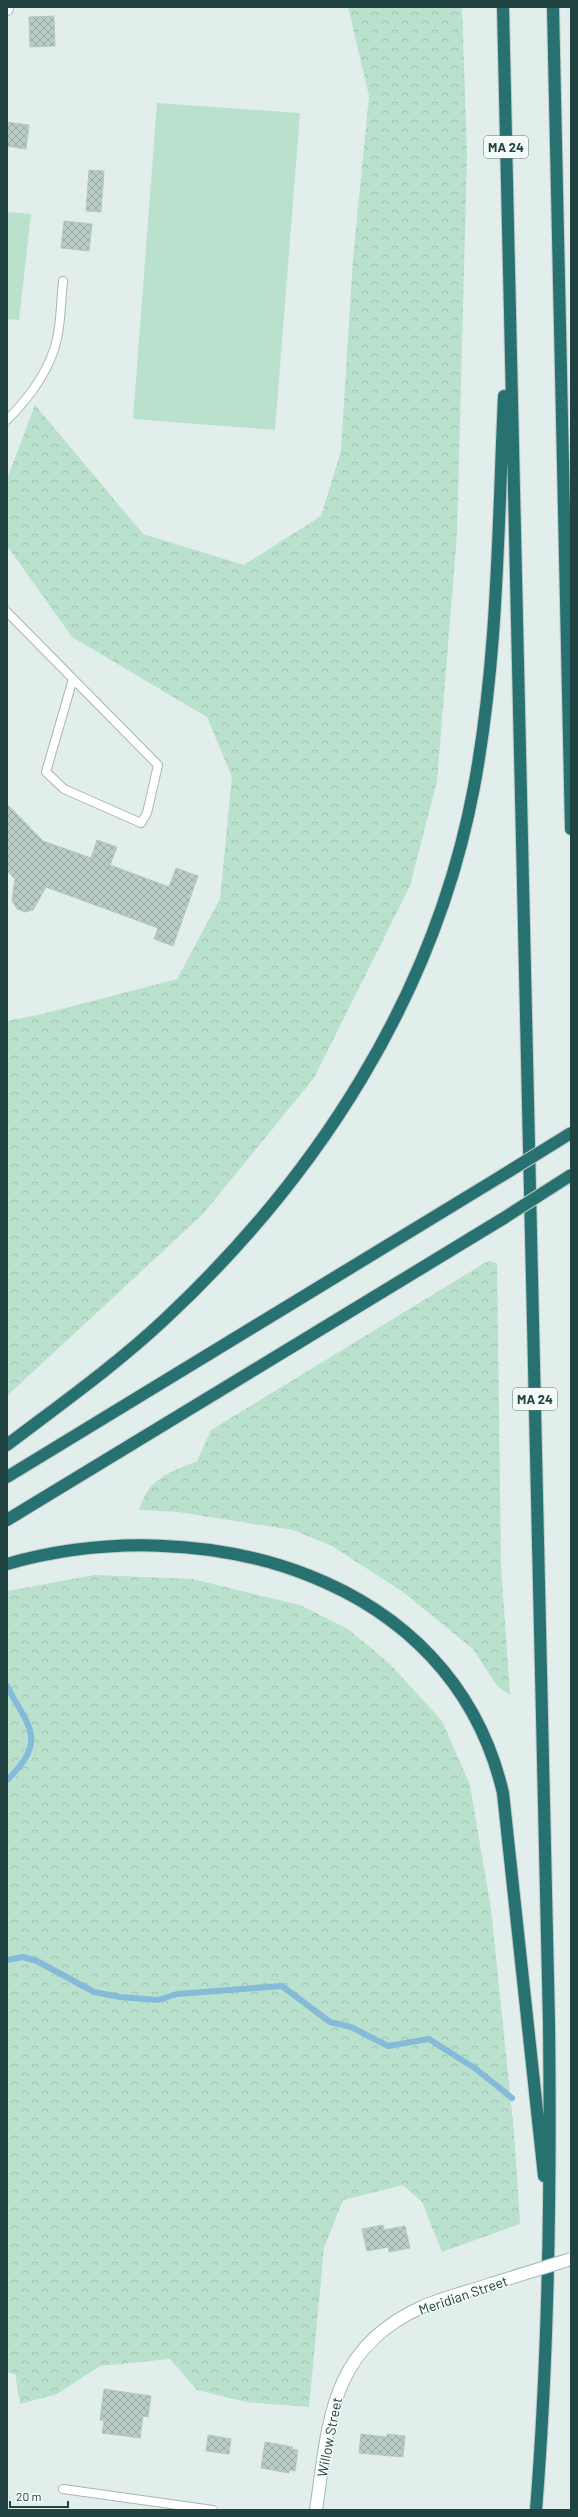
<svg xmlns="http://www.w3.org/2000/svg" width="578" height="2517" viewBox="0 0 578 2517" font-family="Barlow,sans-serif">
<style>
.green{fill:#b9e1cd}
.forest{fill:url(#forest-crowns)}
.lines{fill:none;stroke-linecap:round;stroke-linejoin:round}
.stream{stroke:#85bad9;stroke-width:6}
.building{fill:url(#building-cross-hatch);stroke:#b4c9c4}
.lane-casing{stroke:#a4b7b4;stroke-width:10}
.street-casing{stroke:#a4b7b4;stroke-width:14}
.secondary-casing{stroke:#9fbbb8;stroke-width:14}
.highway-casing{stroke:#c1caca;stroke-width:14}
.lane{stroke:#fff;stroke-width:8}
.street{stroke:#fff;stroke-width:12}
.secondary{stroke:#fff;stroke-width:12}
.highway{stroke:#287171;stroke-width:12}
.secondary-bridge-casing{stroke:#9fbbb8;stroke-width:14;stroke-linecap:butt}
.highway-bridge-casing{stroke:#c1caca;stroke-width:14;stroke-linecap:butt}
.secondary-bridge{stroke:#fff;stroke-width:12}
.highway-bridge{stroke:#287171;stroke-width:12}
.labels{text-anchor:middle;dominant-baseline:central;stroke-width:3;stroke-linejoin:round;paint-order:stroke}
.shield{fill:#f4faf8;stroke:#607977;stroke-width:1}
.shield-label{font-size:13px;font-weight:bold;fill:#204240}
.street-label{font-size:14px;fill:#204240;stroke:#f4faf8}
</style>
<defs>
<pattern id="forest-crowns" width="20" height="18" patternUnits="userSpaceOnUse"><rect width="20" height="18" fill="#b9e1cd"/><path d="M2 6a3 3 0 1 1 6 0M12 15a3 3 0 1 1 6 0" fill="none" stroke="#9fc2b1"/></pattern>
<pattern id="building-cross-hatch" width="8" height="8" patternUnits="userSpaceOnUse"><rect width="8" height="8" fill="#baccc8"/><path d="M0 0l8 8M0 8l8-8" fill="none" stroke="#97a7a4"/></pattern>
</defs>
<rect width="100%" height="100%" fill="#e2eeeb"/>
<path class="green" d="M157 103 300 113 275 430 133 419Z
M7 212 31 214 19 320 7 319Z"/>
<path class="forest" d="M348 7H462L467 155 457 534 437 781 410 886 314 1078 202 1215 7 1396V1021L42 1014 177 979 220 899 232 777 207 717 72 637 7 546V479L35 405 143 534 244 565 321 516 341 451 353 259 369 96Z
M488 1261 497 1263 501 1565 510 1695 497 1686 473 1649 403 1592 332 1546 293 1530 178 1512 139 1510C149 1478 168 1473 197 1461L211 1430Z
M94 1575 192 1579 300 1605 348 1629 389 1663 442 1721 470 1785 491 1909 514 2132 520 2224 442 2252 422 2202 403 2185 343 2200 324 2248 309 2407 246 2402 197 2390 170 2359 100 2366 57 2394 20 2404 15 2374 7 2372V1591Z"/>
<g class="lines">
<path class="stream" d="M7 1686C28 1727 49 1740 7 1780
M7 1960 23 1957 37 1961 94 1992 120 1997 158 2000 177 1994 282 1986 330 2022 351 2027 388 2046 429 2039 476 2069 512 2098"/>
</g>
<path class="building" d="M54 16 55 46 30 47 29 17Z
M7 122 29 125 26 149 7 146Z
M89 170 104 171 101 212 86 211Z
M64 221 92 224 89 251 61 248Z
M7 804 43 841 91 858 97 840 117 847 110 865 169 887 176 868 198 876 173 946 154 939 158 928 46 887 33 910 25 912 17 909 12 900 15 879 7 871Z
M383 2225 384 2230 405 2226 410 2248 389 2252 388 2247 367 2251 362 2229Z
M104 2389 151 2396 148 2417 143 2416 140 2438 102 2433 104 2421 100 2420Z
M361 2434 387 2437V2434L405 2436 403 2457 359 2453Z
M208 2435 231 2439 229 2454 206 2451Z
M265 2442 293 2447 292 2449 298 2450 295 2471 289 2470V2473L261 2468Z"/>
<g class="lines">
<g class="lane-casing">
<path id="lane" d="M7 420C29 398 50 370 57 339 61 321 61 300 63 281
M7 612 158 765 147 813 141 823 64 789 46 772 73 679
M63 2489 213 2510"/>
</g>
<g class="street-casing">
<path id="street" d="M7 9V7"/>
</g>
<g class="secondary-casing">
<path id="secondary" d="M316 2510C329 2422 329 2349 422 2307 444 2297 468 2292 491 2284"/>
</g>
<g class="highway-casing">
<path id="highway" d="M503 7 549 2023C551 2186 549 2348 536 2510
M553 7 571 829
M7 1445C61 1404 116 1365 165 1319 318 1176 435 995 474 787 498 659 498 526 504 396
M7 1477 503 1175
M7 1520 504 1218
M7 1564C201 1509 452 1573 503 1793L544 2176"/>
</g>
<use href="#lane" class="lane"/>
<use href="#street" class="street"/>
<use href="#secondary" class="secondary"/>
<use href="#highway" class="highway"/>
<g class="secondary-bridge-casing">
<path id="secondary-bridge" d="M491 2284 571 2259"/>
</g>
<g class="highway-bridge-casing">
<path id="highway-bridge" d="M503 1175 571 1133
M504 1218 571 1175"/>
</g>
<use href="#secondary-bridge" class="secondary-bridge"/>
<use href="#highway-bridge" class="highway-bridge"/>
</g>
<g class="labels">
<g class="shield">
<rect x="484" y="136" width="44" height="22" rx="3"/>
<rect x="513" y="1388" width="44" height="22" rx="3"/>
</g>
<g class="shield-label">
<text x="506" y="147">MA 24</text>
<text x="535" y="1399">MA 24</text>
</g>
<g class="street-label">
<text transform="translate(463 2295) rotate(-19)">Meridian Street</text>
<text transform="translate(329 2437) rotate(-79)">Willow Street</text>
</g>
</g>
<rect width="578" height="2517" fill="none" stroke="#204240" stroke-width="16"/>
<path d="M10 2501v6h58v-6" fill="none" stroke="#204240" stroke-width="2"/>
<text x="16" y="2501" font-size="12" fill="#204240" stroke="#f4faf8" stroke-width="3" paint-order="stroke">20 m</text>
</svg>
